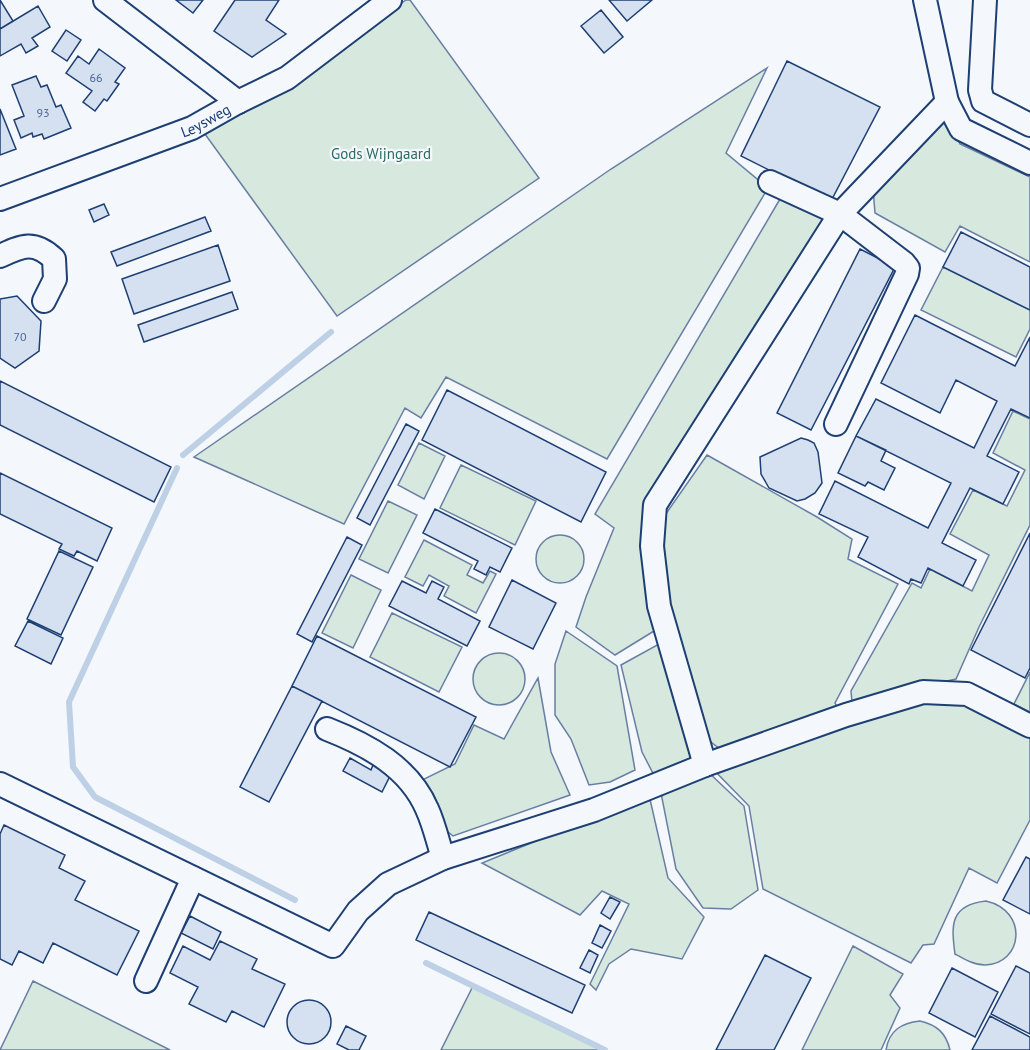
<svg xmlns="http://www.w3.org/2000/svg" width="1030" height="1050" viewBox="0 0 1030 1050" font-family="'PT Sans',sans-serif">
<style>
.green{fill:#d7e8df;stroke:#687fa3;stroke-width:1.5}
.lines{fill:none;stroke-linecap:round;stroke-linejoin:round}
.stream{stroke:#bed0e5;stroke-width:6}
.building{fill:#d5e0f0;stroke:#1d3f73;stroke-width:1.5}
.minor-casing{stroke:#1d3f73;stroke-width:26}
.minor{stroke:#f4f7fb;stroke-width:22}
.labels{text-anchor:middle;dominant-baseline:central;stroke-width:4.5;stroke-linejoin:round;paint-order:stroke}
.number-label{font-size:12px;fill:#4b6792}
.street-label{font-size:15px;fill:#1d3f73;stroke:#f4f7fb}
.park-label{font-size:15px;fill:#2c6c60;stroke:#f4f7fb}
</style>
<rect width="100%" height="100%" fill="#f4f7fb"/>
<path class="green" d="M406 0H410L539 178 337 316 202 130 295 79Z
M767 68 726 153 768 188 607 459 446 377 421 418 405 408 344 524 194 457 611 169Z
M944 115 960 144 1030 177V262L960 226 945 252 875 213 873 188Z
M780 199 827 216 646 498 642 556 654 631 615 655 576 627 586 597 614 528 595 514Z
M943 267 1030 310V329L1016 357 921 310Z
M1013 411 1030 419V525L979 627 956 679 852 702 851 691 912 583 921 588 930 569 972 591 989 555 950 534 973 490 1007 506 1025 470 993 453Z
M419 443 445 456 424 499 398 485Z
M707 455 817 517 852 539 848 559 898 584 835 703 840 712 724 752 707 739 664 596 663 518Z
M461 465 536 501 515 545 440 508Z
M388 501 417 515 388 573 359 559Z
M536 559a24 24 0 1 1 48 0a24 24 0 1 1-48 0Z
M424 540 472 565 467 575 483 583 490 571 496 574 476 613 444 596 449 586 429 575 423 586 405 577Z
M351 575 381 590 353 648 322 633Z
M392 613 462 647 439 692 370 657Z
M566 631 617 666 635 770 610 782 589 785 571 739 555 715V664Z
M668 639 701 763 657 781 642 752 621 665Z
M473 679a26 26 0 1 1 52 0a26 26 0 1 1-52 0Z
M1030 672V712L1014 704Z
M538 678 551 752 570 795 453 836 437 823 420 781 455 764 474 725 504 739Z
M925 695 966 697 1030 731V820L997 883 969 868 934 944 923 945 911 963 763 889 749 806 710 766Z
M706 770 744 806 758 890 731 909 703 908 676 869 660 788Z
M649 795 668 878 704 917 682 959 631 949 609 964 596 990 590 984 629 904 602 891 580 915 482 863Z
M986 901C1029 911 1023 964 985 965 974 965 964 959 955 954 951 925 950 905 986 901Z
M853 946 903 974 890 995 900 1008 881 1050H802Z
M33 981 170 1050H0Z
M473 986 605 1050H441Z
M920 1021C937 1025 946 1033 950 1050H886C889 1030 902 1023 920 1021Z"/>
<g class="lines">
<path class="stream" d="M183 455 331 332
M177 468 69 702 73 767 95 797 295 900
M426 963 605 1050"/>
</g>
<path class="building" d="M0 0 13 21 0 29Z
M176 0H203L193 13Z
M235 0H279L266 20 286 34 252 57 214 31Z
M609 0H652L627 21Z
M38 6 50 27 32 38 38 46 26 53 21 44 0 56V29Z
M601 10 623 37 604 53 581 26Z
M66 30 81 40 67 61 52 51Z
M99 49 125 68 115 82 119 84 107 101 104 99 95 111 83 102 92 91 66 73 78 56 89 64Z
M787 61 880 107 831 201 741 156Z
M36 76 41 87 47 85 56 107 61 105 71 128 44 139 42 134 33 137 32 133 21 138 14 120 24 116 12 85Z
M0 109 16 149 0 155Z
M104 204 109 215 94 222 89 210Z
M205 217 211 231 117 266 111 252Z
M961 232 1030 267V310L943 267Z
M218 245 230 281 134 314 122 279Z
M860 249 895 267 811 430 777 413Z
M232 292 238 309 144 342 138 325Z
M17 296 41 321 39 351 15 368 0 358V299Z
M915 315 1015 366 1030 337V418L1011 409 987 456 1019 472 1003 504 970 488 942 543 976 560 963 586 928 568 921 583 911 579 909 584 858 557 868 537 819 514 835 481 928 528 951 483 856 436 876 399 974 448 997 401 956 380 940 413 881 383Z
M0 381 171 467 154 502 0 425Z
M447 390 606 472 581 522 422 440Z
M406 424 419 431 370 525 357 518Z
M856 436 886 450 881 461 895 468 884 490 868 482 865 486 838 473Z
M801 438 808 440 814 443 818 452 822 483 815 493 805 499 797 501 769 488 761 474 760 457Z
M0 473 112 528 97 561 77 551 74 556 59 549 62 544 0 514Z
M435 509 512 548 500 572 490 567 486 575 474 569 478 561 423 533Z
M1030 533V668L1025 678 971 650Z
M347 537 362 545 312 642 297 634Z
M59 551 93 567 61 635 27 619Z
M512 580 556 603 533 649 489 627Z
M402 581 426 593 432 581 444 587 438 599 480 621 467 646 389 606Z
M28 621 63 638 51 664 15 646Z
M317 636 476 717 450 767 292 686Z
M292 686 322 701 269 802 240 787Z
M350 758 371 770 373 765 391 774 382 792 343 771Z
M4 825 65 855 59 868 85 881 75 900 139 931 117 975 53 943 43 963 19 951 12 965 0 959V834Z
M1026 857 1030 859V914L1003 900Z
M610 897 620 902 610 919 601 913Z
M429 912 585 985 572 1013 416 940Z
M190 916 221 932 213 949 181 933Z
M600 925 611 931 602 948 592 943Z
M220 941 257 959 252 969 285 984 264 1027 232 1011 226 1022 189 1004 198 987 170 973 183 946 210 960Z
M589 950 598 955 590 973 580 968Z
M765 955 811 978 774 1050H716Z
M1016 966 1030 973V1034L991 1014Z
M952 968 998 992 975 1037 929 1013Z
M287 1022a22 22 0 1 1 44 0a22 22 0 1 1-44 0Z
M990 1016 1030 1037V1050H972Z
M346 1026 366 1036 359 1050H349L337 1044Z"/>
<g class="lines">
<g class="minor-casing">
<g id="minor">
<path d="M105 0 238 102"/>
<path d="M925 0 947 102 961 129 1030 163"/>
<path d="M985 0 980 90 983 101 1030 125"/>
<path d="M770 182 840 214 904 263 908 268 907 274 836 424"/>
<path id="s1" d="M0 199 192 128 238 102 287 78 390 0"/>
<path d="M0 256C22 246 34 240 54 259L55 279 44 301"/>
<path d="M327 729C368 745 409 767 427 809 434 824 438 842 443 858"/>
<path d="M705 765 659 606 652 546 655 505 840 214 947 102"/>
<path d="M0 784 333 946 358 911 388 884 443 858 594 810 705 765 846 715 923 692 967 694 1030 726"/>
<path d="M146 981 193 878"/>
</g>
</g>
<use href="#minor" class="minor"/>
</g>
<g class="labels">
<g class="number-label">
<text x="96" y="77">66</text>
<text x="43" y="112">93</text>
<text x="20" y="336">70</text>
</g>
<g class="street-label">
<text stroke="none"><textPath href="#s1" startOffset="220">Leysweg</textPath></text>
</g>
<g class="park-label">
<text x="381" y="153">Gods Wijngaard</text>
</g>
</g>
</svg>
